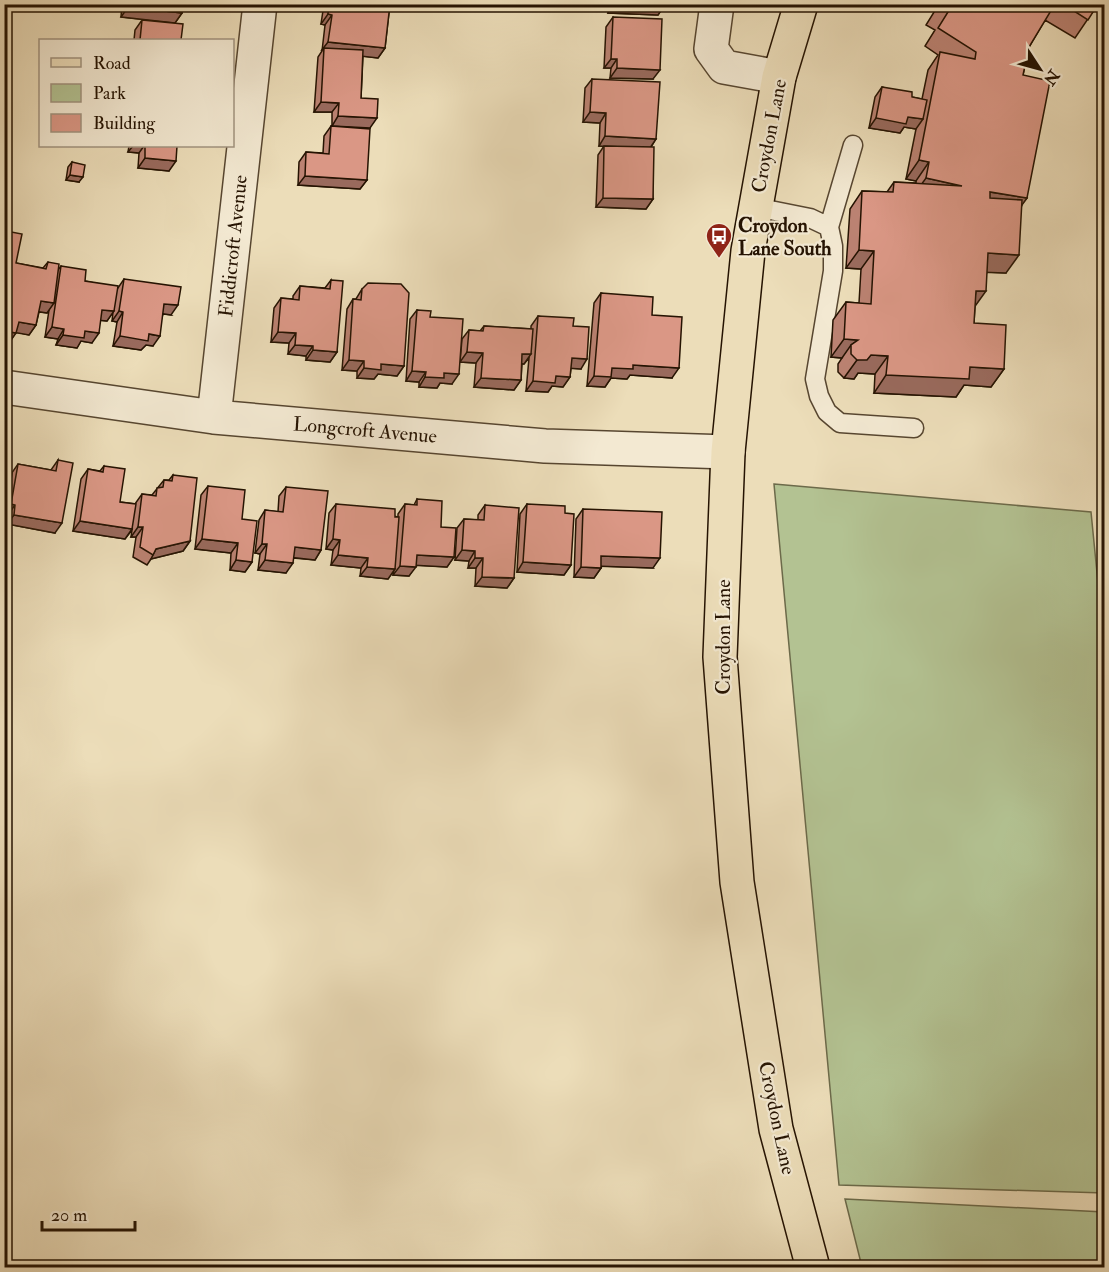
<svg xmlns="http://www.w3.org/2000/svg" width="1109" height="1272" viewBox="0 0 1109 1272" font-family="'IM FELL Double Pica',serif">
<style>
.green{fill:#b3c292;stroke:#6c6a4a;stroke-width:1.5}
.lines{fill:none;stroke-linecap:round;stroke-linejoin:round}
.lane-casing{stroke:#574630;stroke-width:21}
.street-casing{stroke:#574630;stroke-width:36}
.primary-casing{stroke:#251302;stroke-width:36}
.lane{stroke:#f3e9d2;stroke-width:18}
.street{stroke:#f3e9d2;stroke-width:33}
.primary{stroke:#ecddb9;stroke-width:33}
.wall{fill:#bb8272;stroke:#251302;stroke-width:1.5}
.shaded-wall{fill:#996a5d;stroke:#251302;stroke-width:1.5}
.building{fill:#da9785;stroke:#251302;stroke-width:1.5}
.labels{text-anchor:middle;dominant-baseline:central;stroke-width:4.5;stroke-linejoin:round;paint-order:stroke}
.street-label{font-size:20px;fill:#251302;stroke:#f3e9d2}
.poi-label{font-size:20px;font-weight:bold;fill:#251302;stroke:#f3e9d2;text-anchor:start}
</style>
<rect width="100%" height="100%" fill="#ecddb9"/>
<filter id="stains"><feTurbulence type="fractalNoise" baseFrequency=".00333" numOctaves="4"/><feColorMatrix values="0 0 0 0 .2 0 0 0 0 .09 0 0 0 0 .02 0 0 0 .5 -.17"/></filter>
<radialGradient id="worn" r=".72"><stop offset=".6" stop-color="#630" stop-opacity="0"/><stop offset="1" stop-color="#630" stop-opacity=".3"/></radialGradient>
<path class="green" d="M774 484 1091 512 1104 644V1193L839 1185Z
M845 1199 1104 1212V1267H862Z"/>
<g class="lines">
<g class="lane-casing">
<path id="lane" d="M755 207 810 218 829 227 833 246V271L815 379 819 396 827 412 840 423 914 428
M829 227 853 145"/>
</g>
<g class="street-casing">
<path id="street" d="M717 4 711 49 724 67 779 77
M4 387 214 417 545 446 728 452
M214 417 260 4"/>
</g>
<g class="primary-casing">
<path id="primary" d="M801 4 779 77 748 251 728 452 720 657 737 882 776 1129 813 1268"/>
</g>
<use href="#lane" class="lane"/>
<use href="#street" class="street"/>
<use href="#primary" class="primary"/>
</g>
<path class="wall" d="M122 4H183L182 13 175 23 121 17Z
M324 4H390L385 48 378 58 363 56 361 98 370 128 332 126V112H314L318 57 322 51 325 25 321 24Z
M609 4H665L658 15 608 13Z
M939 4H1098L1075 38 1045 20 1029 47 1023 75 1027 198 1022 204 1006 273 987 272 975 306 974 323 1004 369 991 387 964 385 956 397 874 393 875 374 858 373 854 379 844 378 838 372V364L842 358 831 357 833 320 846 302 859 303 861 269 846 268 850 209 862 191 887 192 894 182 916 183V181L906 179 916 129 904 127 900 133 869 128 875 97 882 87 912 97 922 99 928 70 938 55 925 46 935 30 926 25Z
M613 17 653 79 610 78 611 68H604L606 27Z
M142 20 181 40H134L135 30Z
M592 79 656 139 651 147 653 199 646 209 596 207 598 155 604 146H599L600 123 583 122 585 88Z
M331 126 367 180 360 189 298 185 299 162 306 152 323 153 324 136Z
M129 146H177L169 171 138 168 139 153 128 152Z
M72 162 79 182 66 180 68 167Z
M6 231 16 263 43 268 48 262 58 270 61 266 85 281 118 288 124 279 171 315 163 314 153 346 146 345 141 350 113 346 117 322 112 321 113 312 107 321 100 320 92 343 81 341 77 348 56 345 58 339 45 337 49 310 47 313 39 312 36 325 29 335 16 332 9 343 4 342V232Z
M331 280 337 352 330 362 306 360V356L288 354 289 343 271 342 274 308 281 298 293 299V296L300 286 325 288Z
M362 289 404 366 397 376 378 374 374 379 357 378V371L342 370 347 309 353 299H356Z
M601 293 652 315 672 378 630 375 627 379 611 378 605 387 587 386 594 303Z
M417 310 430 317 452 384 440 383 437 388 419 387V382L406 381 410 319Z
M538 316 573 326 581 369 571 368 570 377 563 387 552 386 548 392 526 391 529 358 524 364H522L521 380 514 390 474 387 476 363 460 362 462 339 469 330 480 331 484 326 531 329V326Z
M58 460 55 533 7 524 8 515 4 514 5 509H4L11 474 18 464 51 470Z
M104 466 120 502 135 504 142 494 152 495 164 480H169L173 475 190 541 183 551 151 559 147 565 133 557 136 537H131L132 530 125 539 73 531 81 479 88 469 100 471Z
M208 486 242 519 252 562 245 572 230 570 231 553 195 549 201 495Z
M286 487 321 550 315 560 293 558 286 573 258 570 260 554 255 553 259 520 265 510 278 512 279 496Z
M417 499 441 527 454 557 447 567 416 565 409 576 393 575 394 570 388 579 360 576 361 568 331 565 333 550 326 549 329 513 336 504 398 517V514L405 504 414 505Z
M527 504 571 565 564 575 517 572 520 514Z
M485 505 514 578 507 588 475 586 476 568H468L469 561 455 560 457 528 464 519 478 520V515Z
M583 509 653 568 601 566V568L594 578 574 577 576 519Z"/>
<path class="shaded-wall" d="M614 4H650L665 5 658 15 608 13Z
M128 7 182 13 175 23 121 17Z
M328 14 332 15 325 25 321 24Z
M328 42 385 48 378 58 324 52V48L321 51Z
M611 59H617L611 68H604Z
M617 68 660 70 653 79 610 78Z
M321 102 339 103 332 112H314Z
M590 112 606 113 600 123 583 122Z
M338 116 377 118 370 128 332 126Z
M908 117 923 119 916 129 904 127 900 133 869 128 876 118Z
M605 136 656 139 650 148 599 146Z
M133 146H144L139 153 128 152Z
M145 158 176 161 169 171 138 168Z
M919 160 929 162 916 181 906 179Z
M70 175 83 177 79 182 66 180Z
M305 176 367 180 360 189 298 185Z
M926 178 962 186 913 196Z
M990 192 1027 198 1014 216 978 210Z
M603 198 653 199 646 209 596 207Z
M859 250 874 251 861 269 846 268Z
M988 253 1019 255 1006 273 975 272Z
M976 291H986L973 309Z
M41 301 54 303 47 313 34 311Z
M164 304 178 305 171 315 158 313Z
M102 310 114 311 107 321 95 320Z
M119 311 123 312 117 322 112 321Z
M19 322 36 325 29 335 12 332Z
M52 327 64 329 58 339 45 337Z
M4 331 16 333 9 343 4 342Z
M85 331 99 333 92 343 81 341 77 348 56 345 63 335Z
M278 332 296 333 289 343 271 342Z
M149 334 160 336 153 346 146 345 141 350 113 346 120 336Z
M844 339 858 340 851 345 842 358 831 357Z
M295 345 313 346 306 356 288 354Z
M313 350 337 352 330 362 306 360Z
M467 352 483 353 476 363 460 362Z
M522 354H531L524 364 515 363Z
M871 355 888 356 875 374 858 373 854 379 844 378 857 360Z
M572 358 587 359 581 369 565 368Z
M349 360 364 361 357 371 342 370Z
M381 364 404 366 397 376 378 374 374 379 357 378 364 368Z
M633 365 679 368 672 378 630 375 627 379 611 378 605 387 587 386 594 376 612 368Z
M970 367 1004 369 991 387 964 385 956 397 874 393 886 375Z
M412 371 426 372 419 382 406 381Z
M444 373 459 374 452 384 440 383 437 388 419 387 425 377Z
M556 376 570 377 563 387 552 386 548 392 526 391 533 381Z
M481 378 521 380 514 390 474 387Z
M11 504 15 505 8 515 4 514Z
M14 515 62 523 55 533 7 524Z
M80 521 132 529 125 539 73 531Z
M138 527H143L136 537H131Z
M202 539 238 543 231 553 195 549Z
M333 539 340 540 333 550 326 549Z
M190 541 183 551 151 559 156 549Z
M262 544H267L260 554 255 553Z
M295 547 321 550 315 560 288 557Z
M462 550 475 551 469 561 455 560Z
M338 555 368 558 361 568 331 565Z
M417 555 454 557 447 567 410 565Z
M601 556 660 558 653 568 594 566Z
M475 558H483L476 568H468Z
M236 560 252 562 245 572 230 570Z
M265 560 293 563 286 573 258 570Z
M523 562 571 565 564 575 517 572Z
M400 566 416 567 409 576 393 575Z
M367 567 395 569 388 579 360 576Z
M581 567 601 568 594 578 574 577Z
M482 577 514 578 507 588 475 586Z"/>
<path class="building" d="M128 4H183L182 13 128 7Z
M329 4H390L385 48 328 42 332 15 328 14Z
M940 4H1055L1029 47 1023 75 1050 81 1027 198 990 192V198L1022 200 1019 255 988 253 986 291H976L974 323 1006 325 1004 369 970 367 969 379 886 375 888 356 871 355 867 360H857L851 354V345L858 340 844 339 846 302 871 304 874 251 859 250 862 191 893 192 894 182 962 186 926 178 929 162 919 160 940 52 975 59 976 52 938 28 948 12 939 7Z
M1063 4H1098L1088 20Z
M613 17 662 19 660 70 617 68V59H611Z
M142 20 183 24 181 40H140Z
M324 48 363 50 361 98 378 99 377 118 338 116 339 103 321 102Z
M592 79 660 82 656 139 605 136 606 113 590 112Z
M882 87 912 92V97L927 100 923 119 908 117 906 124 876 118Z
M331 126 370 129 367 180 305 176 306 152 329 154Z
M145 146H177L176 161 145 158Z
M604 146 654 147 653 199 603 198Z
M72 162 85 165 83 177 70 175Z
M6 231 22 234 16 263 46 269 48 262 59 264 54 303 41 301 36 325 19 322 16 333 4 331V237Z
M61 266 86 270 85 281 118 286 114 311 102 310 99 333 85 331 84 338 63 335 64 329 52 327Z
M124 279 181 287 178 305 164 304 160 336 149 334 148 341 120 336 123 312 119 311Z
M331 280 343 281 337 352 313 350V346L295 345 296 333 278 332 281 298 299 300 300 286 330 289Z
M368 283 401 284 409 293 404 366 381 364V370L364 368V361L349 360 353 299 361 300 362 289Z
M601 293 653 297 652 315 682 317 679 368 633 365V369L612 368 611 377 594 376Z
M417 310 431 311 430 317 463 319 459 374 444 373V378L425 377 426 372 412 371Z
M538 316 574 318 573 326 589 327 587 359 572 358 570 377 556 376 555 383 533 381Z
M484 326 533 329 531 354H522L521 380 481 378 483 353 467 352 469 330 483 331Z
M4 448 9 449 4 470Z
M58 460 73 463 62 523 14 515 15 505 11 504 18 464 56 471Z
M104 466 125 469 120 502 136 504 132 529 80 521 88 469 103 472Z
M4 473 12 474 6 507H4Z
M173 475 197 478 190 541 156 549 153 555 140 547 143 527H138L142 494 156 496 157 488 163 487 164 480 172 481Z
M208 486 245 490 242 519 257 521 252 562 236 560 238 543 202 539Z
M286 487 328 491 321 550 295 547 293 563 265 560 267 544H262L265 510 283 512Z
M417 499 442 501 441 527 456 528 454 557 417 555 416 567 400 566 405 504 417 505Z
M336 504 395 509V517H399L395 569 367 567 368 558 338 555 340 540 333 539Z
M527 504 565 506V513L574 514 571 565 523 562Z
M485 505 519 508 514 578 482 577 483 558H475V551L462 550 464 519 484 520Z
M583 509 662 512 660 558 601 556V568L581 567Z"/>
<defs>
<g id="bus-pin" transform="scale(1.35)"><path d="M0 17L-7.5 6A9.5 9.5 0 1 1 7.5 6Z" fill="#8f2418" stroke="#f3e9d2"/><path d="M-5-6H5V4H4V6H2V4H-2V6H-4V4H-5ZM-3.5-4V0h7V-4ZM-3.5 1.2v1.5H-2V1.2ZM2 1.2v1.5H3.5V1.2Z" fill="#fff"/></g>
</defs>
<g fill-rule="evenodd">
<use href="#bus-pin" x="719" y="236"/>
</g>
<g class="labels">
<g class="street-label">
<text transform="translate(769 136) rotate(-79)">Croydon Lane</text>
<text transform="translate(233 246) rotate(-84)">Fiddicroft Avenue</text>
<text transform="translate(365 430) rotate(5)">Longcroft Avenue</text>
<text transform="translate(723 637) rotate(-90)">Croydon Lane</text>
<text transform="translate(777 1118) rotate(78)">Croydon Lane</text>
</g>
<g class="poi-label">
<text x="738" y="225">Croydon<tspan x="738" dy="23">Lane South</tspan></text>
</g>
</g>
<rect width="1109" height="1272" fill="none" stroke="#ecddb9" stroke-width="24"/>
<rect x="6" y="6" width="1097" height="1260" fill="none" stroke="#251302" stroke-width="3"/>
<rect x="12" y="12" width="1085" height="1248" fill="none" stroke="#251302" stroke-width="1.5"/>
<rect x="39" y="39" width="195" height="108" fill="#f3e9d2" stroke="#a1937f" stroke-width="1.5"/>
<rect x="51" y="58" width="30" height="9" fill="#ecddb9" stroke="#a1937f" stroke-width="1.5"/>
<text x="93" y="69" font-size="18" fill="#251302">Road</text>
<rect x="51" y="84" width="30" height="18" fill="#b3c292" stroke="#a1937f" stroke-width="1.5"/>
<text x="93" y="99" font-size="18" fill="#251302">Park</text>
<rect x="51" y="114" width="30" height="18" fill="#da9785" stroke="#a1937f" stroke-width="1.5"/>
<text x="93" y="129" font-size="18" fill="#251302">Building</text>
<g transform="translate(1040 69) rotate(126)" stroke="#f3e9d2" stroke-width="4.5" paint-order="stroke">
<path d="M0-4.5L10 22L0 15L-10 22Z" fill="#251302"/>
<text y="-9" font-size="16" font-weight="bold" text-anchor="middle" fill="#251302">N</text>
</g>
<path d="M42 1221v9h93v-9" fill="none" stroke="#251302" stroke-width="3"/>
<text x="51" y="1221" font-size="18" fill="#251302" stroke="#f3e9d2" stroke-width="4.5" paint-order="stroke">20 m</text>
<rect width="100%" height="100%" filter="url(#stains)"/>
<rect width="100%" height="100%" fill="url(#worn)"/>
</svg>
